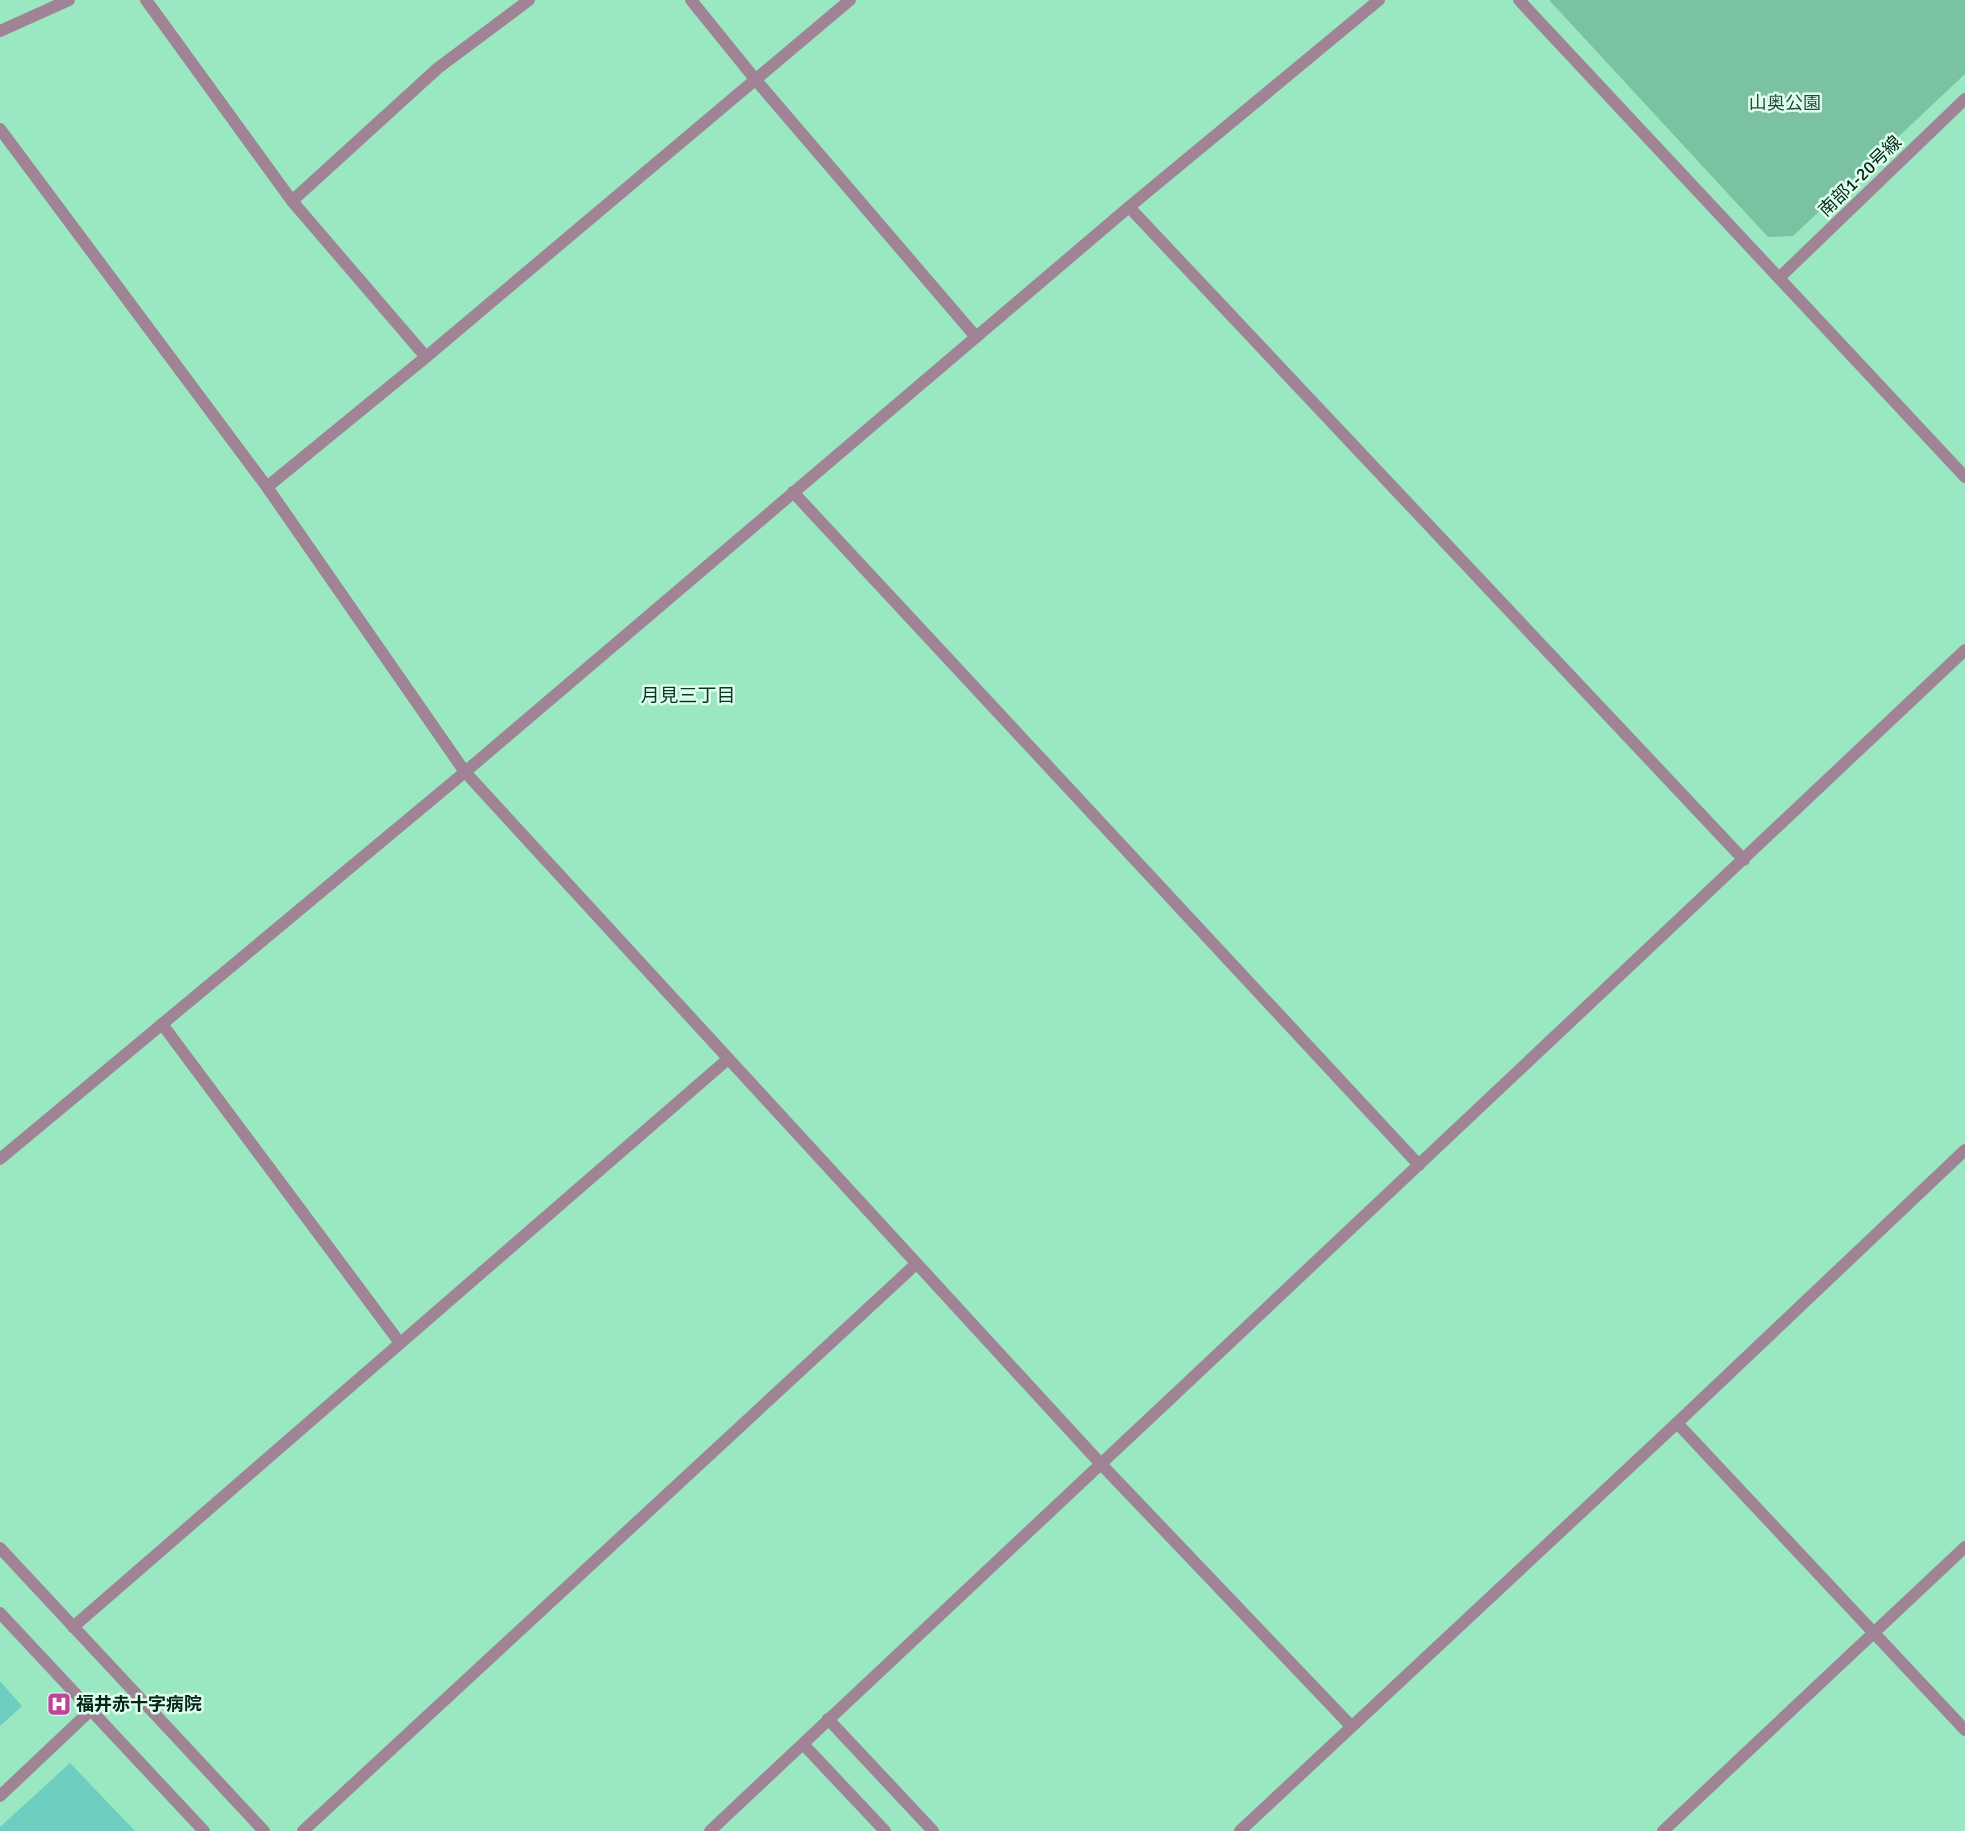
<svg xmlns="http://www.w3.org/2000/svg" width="1965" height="1831" viewBox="0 0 1965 1831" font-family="Signika,'Noto Sans JP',sans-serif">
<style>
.green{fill:#7bc2a0}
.building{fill:#6dcec0}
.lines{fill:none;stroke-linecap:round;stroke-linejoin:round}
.service{stroke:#a08394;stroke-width:12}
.minor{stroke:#a08394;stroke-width:12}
.tertiary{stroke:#a08394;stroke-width:12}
.labels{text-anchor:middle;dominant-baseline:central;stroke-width:5;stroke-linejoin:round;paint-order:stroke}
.park-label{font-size:18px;fill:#204b38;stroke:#dffded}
.street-label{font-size:18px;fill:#042618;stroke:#dffded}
.poi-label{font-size:18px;font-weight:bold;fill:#042618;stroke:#dffded;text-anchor:start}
.neighbourhood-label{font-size:19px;fill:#0a3625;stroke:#dffded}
</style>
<rect width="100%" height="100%" fill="#99e8c2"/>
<path class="green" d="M1549 0H1965V74L1793 236 1768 237Z"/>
<path class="building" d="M0 1681 22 1706 0 1726Z
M70 1763 135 1831H0V1827Z"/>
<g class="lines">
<path class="service" d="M162 1024 400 1343
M0 1613 204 1831
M828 1719 933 1831
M803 1744 885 1831
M0 1796 91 1710"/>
<path class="minor" d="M146 0 292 201 426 357
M691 0 755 79 976 337
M0 31 69 0
M0 129 267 487 465 772 0 1159
M292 201 438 68 529 0
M1129 207 1744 860
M1779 278 1965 99
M267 487 426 357 850 0
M793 492 1419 1165
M1677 1423 1965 1730
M0 1548 264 1831
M73 1627 728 1059
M303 1831 916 1264
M710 1831C1128 1437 1549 1046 1965 650
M1663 1831 1965 1547"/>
<path class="tertiary" d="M1519 0 1965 477
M1351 1726 1100 1463 465 772 1129 207 1379 0
M1240 1831 1677 1423 1965 1150"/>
</g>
<defs>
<g id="hospital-square" transform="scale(1.25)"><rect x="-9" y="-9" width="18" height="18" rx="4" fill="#bf4598" stroke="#dffded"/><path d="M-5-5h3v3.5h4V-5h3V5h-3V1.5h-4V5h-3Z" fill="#fff"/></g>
</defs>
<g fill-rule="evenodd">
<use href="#hospital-square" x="59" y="1704"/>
</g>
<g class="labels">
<g class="park-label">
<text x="1785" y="103">山奥公園</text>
</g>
<g class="street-label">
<text transform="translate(1860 176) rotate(-44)">南部1-20号線</text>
</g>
<g class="poi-label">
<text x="76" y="1704">福井赤十字病院</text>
</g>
<g class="neighbourhood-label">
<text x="688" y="696">月見三丁目</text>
</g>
</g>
</svg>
